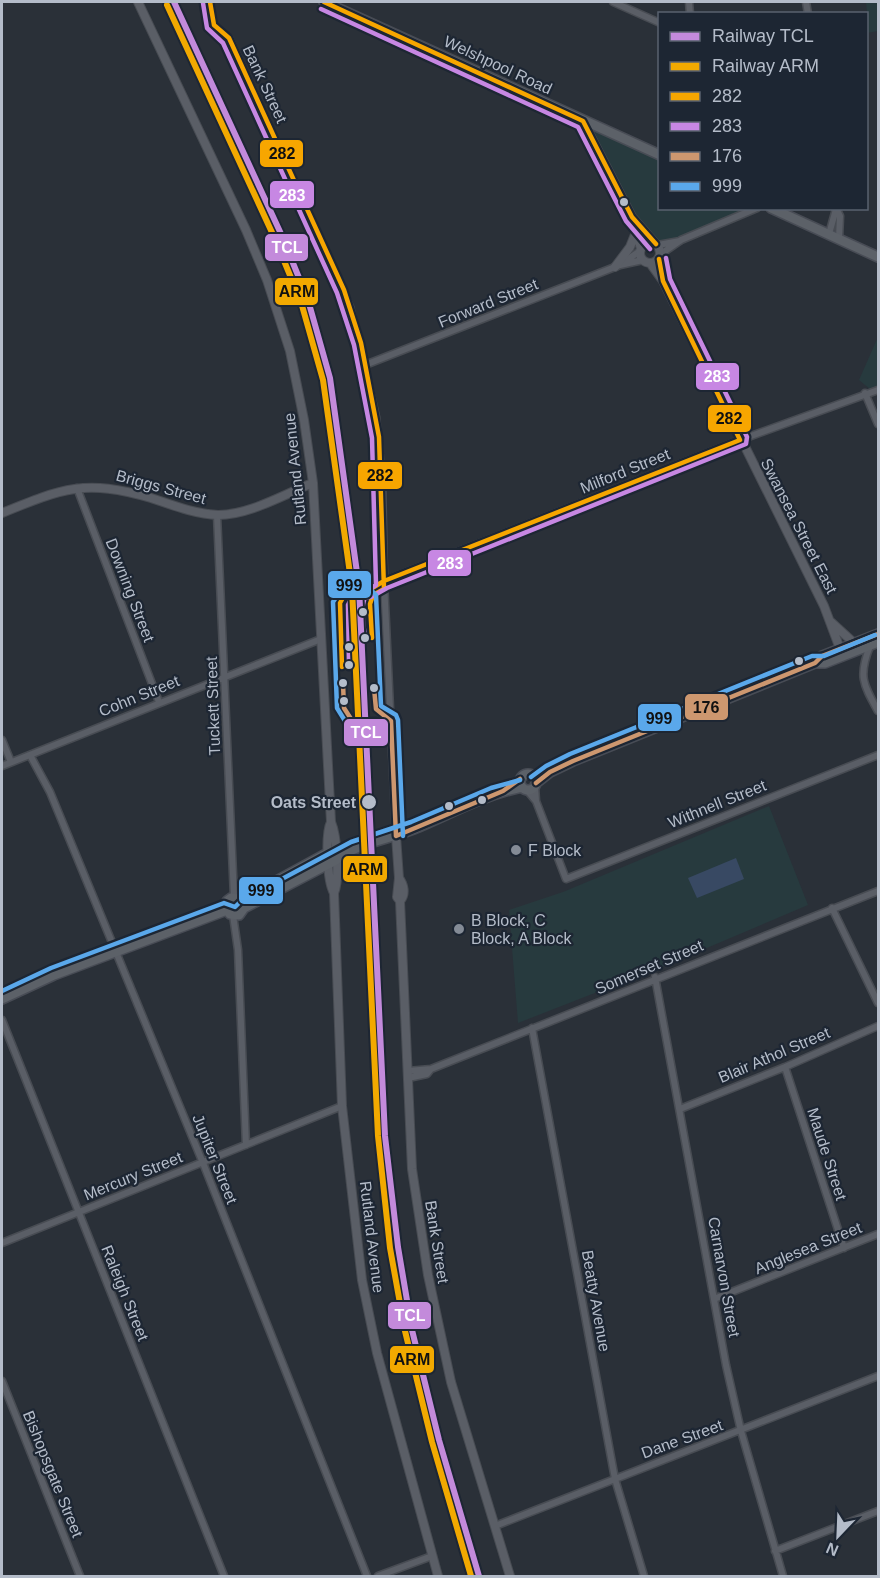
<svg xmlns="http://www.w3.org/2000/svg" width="880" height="1578" viewBox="0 0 880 1578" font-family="Arial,sans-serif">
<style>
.green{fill:#273a3e}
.water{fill:#384963}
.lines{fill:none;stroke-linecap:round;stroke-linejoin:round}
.minor-casing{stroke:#484c53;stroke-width:9}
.tertiary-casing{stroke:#484c53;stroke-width:10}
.primary-casing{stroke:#484c55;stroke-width:12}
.minor{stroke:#5a5e66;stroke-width:6}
.tertiary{stroke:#5a5e66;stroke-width:8}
.primary{stroke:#5c6168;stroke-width:9}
.bus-1-casing{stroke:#1d2633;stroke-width:9}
.bus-2-casing{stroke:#1d2633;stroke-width:9}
.bus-3-casing{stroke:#1d2633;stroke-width:9}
.bus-4-casing{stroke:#1d2633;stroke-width:9}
.bus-1{stroke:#f7a600;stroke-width:4.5}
.bus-2{stroke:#c787e3;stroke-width:4.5}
.bus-3{stroke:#cd976f;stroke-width:4.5}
.bus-4{stroke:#5aa8eb;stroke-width:4.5}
.rail-1-casing{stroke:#1d2633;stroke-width:10}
.rail-2-casing{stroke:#1d2633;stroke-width:10}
.rail-1{stroke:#c38adb;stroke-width:6}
.rail-2{stroke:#f2a900;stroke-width:6}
.bus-dot{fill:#b4bcc9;stroke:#1d2633;stroke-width:2}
.poi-dot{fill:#848b96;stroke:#1d2633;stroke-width:2}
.labels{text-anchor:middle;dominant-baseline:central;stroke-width:4.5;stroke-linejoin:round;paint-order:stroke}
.street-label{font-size:16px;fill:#b4bcc9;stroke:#1d2633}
.stop-label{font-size:16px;font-weight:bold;fill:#b4bcc9;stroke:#1d2633;text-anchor:end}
.poi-label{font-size:16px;fill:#b4bcc9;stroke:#1d2633;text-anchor:start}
.line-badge{stroke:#1d2633;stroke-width:2}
.badge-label{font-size:16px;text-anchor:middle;font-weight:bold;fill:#fff}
.pale-badge-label{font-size:16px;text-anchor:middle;font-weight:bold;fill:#111}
</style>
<rect width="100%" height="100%" fill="#2a3038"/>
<path class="green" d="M866 2H878V31L867 33 866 14 857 13 867 12Z
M583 121 659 155 660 208 753 209 680 240 656 244 631 216Z
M878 337V386L870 389 859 380Z
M769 806 808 905 669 964 518 1023 509 910 563 892Z"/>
<path class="water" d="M736 858 744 879 697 898 688 878Z"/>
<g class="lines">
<g class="minor-casing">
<path id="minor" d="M613 2 660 23
M689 2 690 14
M806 2 808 14
M229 38 350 307 376 417 382 480 384 581 396 836
M836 208 840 216 839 238
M829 234 836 209
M658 245 680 241
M661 254 681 240 757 208
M621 264 640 251
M365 365 620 265 643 260
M865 393 878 424
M77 488 159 702
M217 515 234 897
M384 581 740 440 878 390
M870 646C858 676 863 684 878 711
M2 740 11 762
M30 755 50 792 203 1163 367 1576
M2 766 321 639
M535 786 536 801 566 879 878 755
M526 789 536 801
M832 908 878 1003
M233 915 238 950 246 1145
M655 977 726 1365 741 1431 783 1576
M2 1020 224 1576
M532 1028 615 1479 644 1576
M785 1067 844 1248
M408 1071 431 1069
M408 1078 427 1074 431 1069 878 891
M680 1109 785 1067 878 1026
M2 1243 342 1106
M714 1299 878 1234
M2 1381 80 1576
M495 1526 878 1376
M775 1551 878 1511
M378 1576 432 1556"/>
</g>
<g class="tertiary-casing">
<path id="tertiary" d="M138 2 246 230 267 280 290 351 304 420 313 483 331 822C337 836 340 879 334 893L342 1106 362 1280 377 1353 438 1576
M583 121 632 217 641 249
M633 218 655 243
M640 253a10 10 0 1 1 20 0a10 10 0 1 1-20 0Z
M650 263 663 281 824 606 842 654
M615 267 630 247 636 232
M2 513C63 488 85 479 151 498 172 505 195 514 218 515 250 515 284 494 313 483
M831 622 854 643
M331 822C325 834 327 881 334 893
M396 836 399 878 397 897 400 901
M399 878C404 885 406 894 400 901L412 1169 428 1275 451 1382 510 1576"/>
</g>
<g class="primary-casing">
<path id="primary" d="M324 2 660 155
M771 208 878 257
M815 663H825L878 642
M520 782a8 8 0 1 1 16 0a8 8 0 1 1-16 0Z
M536 783 550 772 573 761 815 663 822 656 878 634
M242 900 324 855 335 850 346 852
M227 910 230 914 239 915 244 908 336 860C357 843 389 839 414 829 450 814 483 795 522 787
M227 910V901L231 898 242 900
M2 992 29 985
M2 999 54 975 227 910"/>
</g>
<use href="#minor" class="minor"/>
<use href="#tertiary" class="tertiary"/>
<use href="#primary" class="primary"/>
<g class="bus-1-casing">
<path id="bus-1" d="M210 2 214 25 229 38 344 290 361 343 379 437 384 589 373 595 370 604 372 638
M324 2 583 121 632 217 656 244
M342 667 340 603 346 592 369 590 384 581 740 440 663 281 659 259"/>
</g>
<g class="bus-2-casing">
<path id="bus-2" d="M203 3 207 28 223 43 337 293 354 345 372 438 376 585C357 595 363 619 365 638
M321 9 578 127 626 221 650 249
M349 667 348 605 351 599 371 597 387 588 746 444 747 437 670 279 666 258"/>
</g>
<g class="bus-3-casing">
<path id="bus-3" d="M343 683 344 708 353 722 376 721 391 728
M374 688 376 709 391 721 396 836
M536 783 550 772 573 761 815 663 822 656 878 634
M396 836 503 791 520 779"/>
</g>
<g class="bus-4-casing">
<path id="bus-4" d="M384 733 374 729H350L337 708 333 602 344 585 365 584 376 595 381 706 396 715 398 720 403 836
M531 777 546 766 570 754 812 656H824L875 635
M2 991 51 968 224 903 235 907 241 901 351 842 411 822 491 788 520 780"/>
</g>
<use href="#bus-1" class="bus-1"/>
<use href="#bus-2" class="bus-2"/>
<use href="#bus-3" class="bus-3"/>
<use href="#bus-4" class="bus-4"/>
<g class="rail-1-casing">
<path id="rail-1" d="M174 2 282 236 308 300 330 378 359 587 385 1136 398 1247 412 1330 439 1440 479 1576"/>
</g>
<g class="rail-2-casing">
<path id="rail-2" d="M167 5 275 239 301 302 323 380 352 588 378 1136 390 1248 405 1331 432 1442 471 1576"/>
</g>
<use href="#rail-1" class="rail-1"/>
<use href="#rail-2" class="rail-2"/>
</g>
<g class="bus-dot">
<circle cx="624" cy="202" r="5"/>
<circle cx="363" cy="612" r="5"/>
<circle cx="365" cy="638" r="5"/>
<circle cx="349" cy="647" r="5"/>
<circle cx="799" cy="661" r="5"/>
<circle cx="349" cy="665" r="5"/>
<circle cx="343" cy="683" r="5"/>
<circle cx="374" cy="688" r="5"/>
<circle cx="344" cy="701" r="5"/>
<circle cx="482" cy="800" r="5"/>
<circle cx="369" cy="802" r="8"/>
<circle cx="449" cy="806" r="5"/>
</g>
<g class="poi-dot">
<circle cx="516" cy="850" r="6"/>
<circle cx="459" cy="929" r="6"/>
</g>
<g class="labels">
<g class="street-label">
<text transform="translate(498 65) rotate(25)">Welshpool Road</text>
<text transform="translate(265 84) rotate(65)">Bank Street</text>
<text transform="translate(488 303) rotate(-22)">Forward Street</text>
<text transform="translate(295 469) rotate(-96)">Rutland Avenue</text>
<text transform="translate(625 471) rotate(-22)">Milford Street</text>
<text transform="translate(161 487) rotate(15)">Briggs Street</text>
<text transform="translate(799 526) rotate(63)">Swansea Street East</text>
<text transform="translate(130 590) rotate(69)">Downing Street</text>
<text transform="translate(139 696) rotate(-22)">Cohn Street</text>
<text transform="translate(213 706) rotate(-92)">Tuckett Street</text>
<text transform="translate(717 804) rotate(-22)">Withnell Street</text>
<text transform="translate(649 967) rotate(-23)">Somerset Street</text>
<text transform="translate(774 1055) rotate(-23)">Blair Athol Street</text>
<text transform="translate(827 1154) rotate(72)">Maude Street</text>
<text transform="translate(215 1159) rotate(68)">Jupiter Street</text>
<text transform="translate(133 1176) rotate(-22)">Mercury Street</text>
<text transform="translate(372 1237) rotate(83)">Rutland Avenue</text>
<text transform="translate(437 1242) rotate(81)">Bank Street</text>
<text transform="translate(808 1248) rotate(-22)">Anglesea Street</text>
<text transform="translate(724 1277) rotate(80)">Carnarvon Street</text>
<text transform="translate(125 1293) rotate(68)">Raleigh Street</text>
<text transform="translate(596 1301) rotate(80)">Beatty Avenue</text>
<text transform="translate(682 1439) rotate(-20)">Dane Street</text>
<text transform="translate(53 1474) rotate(68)">Bishopsgate Street</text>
</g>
<g class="stop-label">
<text x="356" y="802">Oats Street</text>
</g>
<g class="poi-label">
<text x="528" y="850">F Block</text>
<text x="471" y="920">B Block, C<tspan x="471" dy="18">Block, A Block</tspan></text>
</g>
</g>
<g class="line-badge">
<rect x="259" y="139" width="45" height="29" rx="6" fill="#f7a600"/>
<rect x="269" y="180" width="46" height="29" rx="6" fill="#c787e3"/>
<rect x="264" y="233" width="45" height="29" rx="6" fill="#c38adb"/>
<rect x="274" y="277" width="45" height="29" rx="6" fill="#f2a900"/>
<rect x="695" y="362" width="45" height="29" rx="6" fill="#c787e3"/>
<rect x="707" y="404" width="45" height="29" rx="6" fill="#f7a600"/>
<rect x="357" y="461" width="46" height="29" rx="6" fill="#f7a600"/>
<rect x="427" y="549" width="45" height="28" rx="6" fill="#c787e3"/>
<rect x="327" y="570" width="45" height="29" rx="6" fill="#5aa8eb"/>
<rect x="684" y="693" width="45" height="28" rx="6" fill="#cd976f"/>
<rect x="637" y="703" width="45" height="29" rx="6" fill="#5aa8eb"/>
<rect x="343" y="718" width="46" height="29" rx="6" fill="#c38adb"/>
<rect x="342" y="855" width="46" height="28" rx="6" fill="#f2a900"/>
<rect x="238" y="876" width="46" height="29" rx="6" fill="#5aa8eb"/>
<rect x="387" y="1301" width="45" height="29" rx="6" fill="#c38adb"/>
<rect x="389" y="1345" width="46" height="29" rx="6" fill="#f2a900"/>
</g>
<g class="badge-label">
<text x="292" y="201">283</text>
<text x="287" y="253">TCL</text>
<text x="717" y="382">283</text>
<text x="450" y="569">283</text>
<text x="366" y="738">TCL</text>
<text x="410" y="1321">TCL</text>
</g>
<g class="pale-badge-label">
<text x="282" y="159">282</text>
<text x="297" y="297">ARM</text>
<text x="729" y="424">282</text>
<text x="380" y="481">282</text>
<text x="349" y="591">999</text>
<text x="706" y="713">176</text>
<text x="659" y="724">999</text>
<text x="365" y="875">ARM</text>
<text x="261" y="896">999</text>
<text x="412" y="1365">ARM</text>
</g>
<rect width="880" height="1578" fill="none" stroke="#b4bcc9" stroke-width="6"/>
<rect x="658" y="12" width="210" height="198" fill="#1d2633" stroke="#59626f" stroke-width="1.5"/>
<rect x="670" y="32" width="30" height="9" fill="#c38adb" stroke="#59626f" stroke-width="1.5"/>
<text x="712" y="42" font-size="18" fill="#b4bcc9">Railway TCL</text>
<rect x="670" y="62" width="30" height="9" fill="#f2a900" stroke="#59626f" stroke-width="1.5"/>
<text x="712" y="72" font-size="18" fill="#b4bcc9">Railway ARM</text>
<rect x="670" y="92" width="30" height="9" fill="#f7a600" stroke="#59626f" stroke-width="1.5"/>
<text x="712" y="102" font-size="18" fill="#b4bcc9">282</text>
<rect x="670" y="122" width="30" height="9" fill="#c787e3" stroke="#59626f" stroke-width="1.5"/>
<text x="712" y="132" font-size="18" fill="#b4bcc9">283</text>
<rect x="670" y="152" width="30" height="9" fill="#cd976f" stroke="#59626f" stroke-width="1.5"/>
<text x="712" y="162" font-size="18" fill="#b4bcc9">176</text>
<rect x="670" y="182" width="30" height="9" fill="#5aa8eb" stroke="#59626f" stroke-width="1.5"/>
<text x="712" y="192" font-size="18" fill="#b4bcc9">999</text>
<g transform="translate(838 1536) rotate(203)" stroke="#1d2633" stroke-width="4.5" paint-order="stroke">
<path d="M0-4.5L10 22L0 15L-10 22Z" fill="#b4bcc9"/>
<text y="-9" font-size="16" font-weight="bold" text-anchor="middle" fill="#b4bcc9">N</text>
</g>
</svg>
